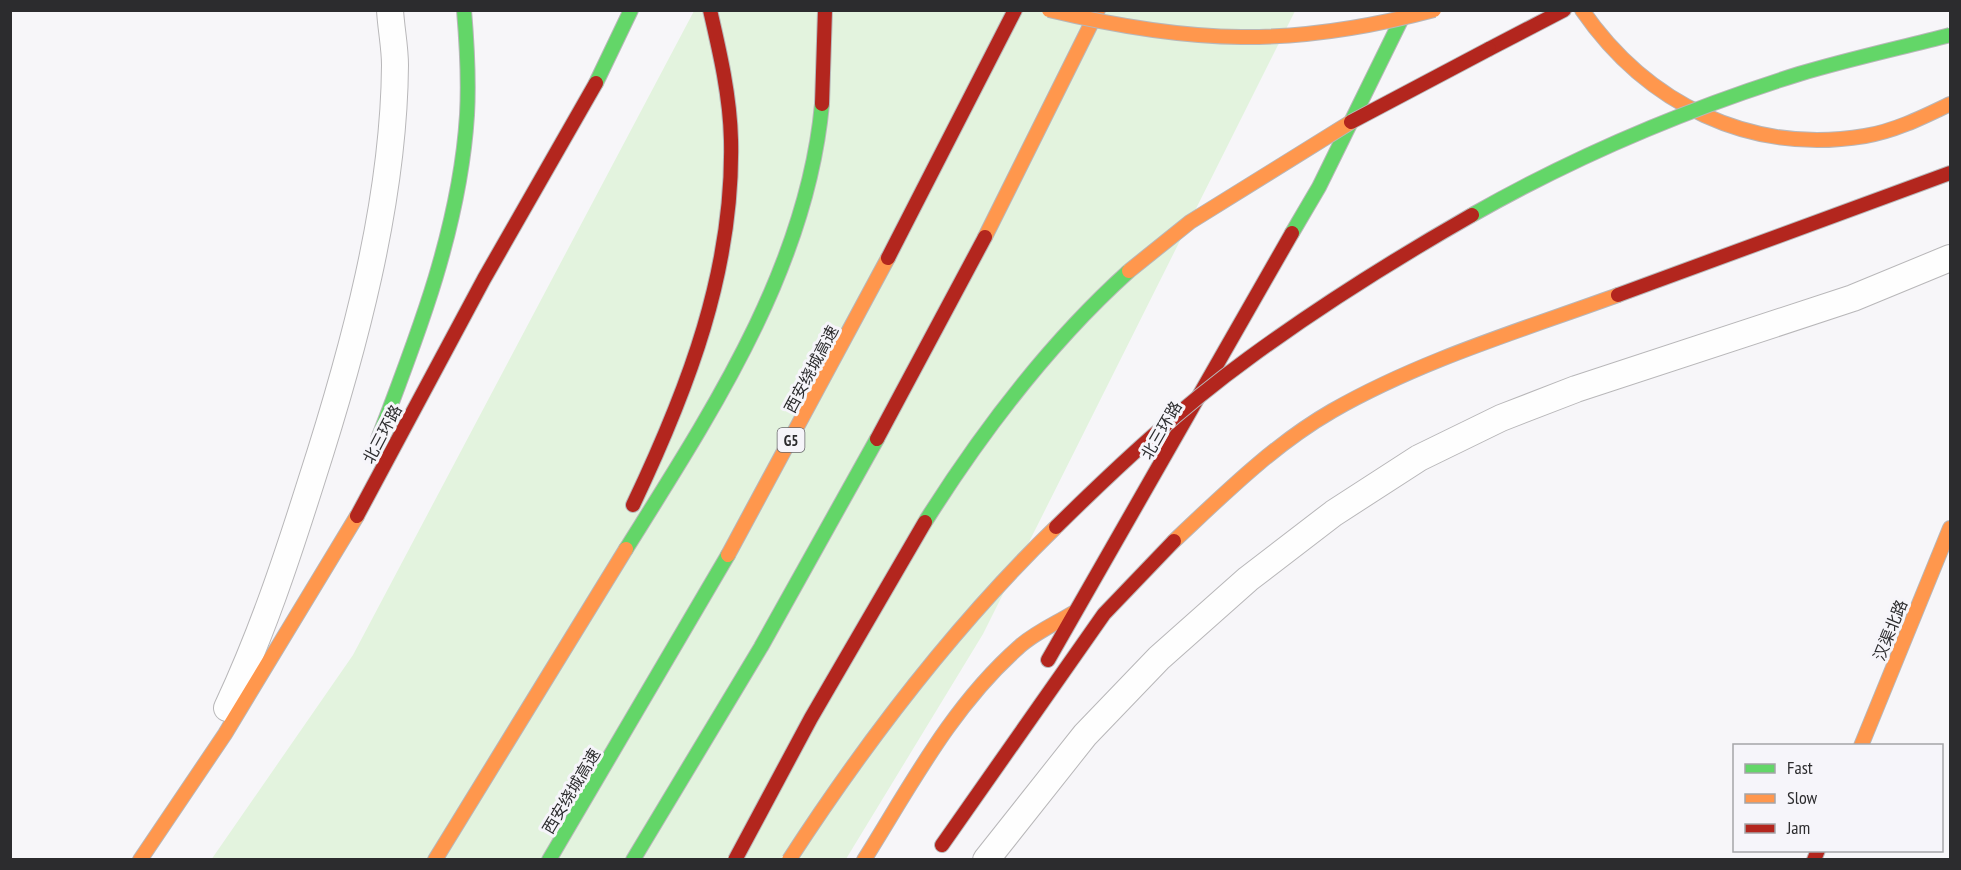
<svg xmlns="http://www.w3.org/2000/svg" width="1961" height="870" viewBox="0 0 1961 870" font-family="'PT Sans Narrow','Noto Sans SC',sans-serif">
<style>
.green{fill:#e3f3de}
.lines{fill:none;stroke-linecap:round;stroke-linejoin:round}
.street-casing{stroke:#b8b7b9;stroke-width:28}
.fast-casing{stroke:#b8b7b9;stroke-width:16}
.slow-casing{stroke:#b8b7b9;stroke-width:16}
.jam-casing{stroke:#b8b7b9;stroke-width:16}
.street{stroke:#fefefe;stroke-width:26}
.fast{stroke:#63d668;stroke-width:14}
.slow{stroke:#ff974d;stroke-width:14}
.jam{stroke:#b3261e;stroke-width:14}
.fast-bridge-casing{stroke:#b8b7b9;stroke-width:16;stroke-linecap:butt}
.slow-bridge-casing{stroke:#b8b7b9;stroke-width:16;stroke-linecap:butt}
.jam-bridge-casing{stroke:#b8b7b9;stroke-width:16;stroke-linecap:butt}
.fast-bridge{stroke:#63d668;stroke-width:14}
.slow-bridge{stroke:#ff974d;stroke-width:14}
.jam-bridge{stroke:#b3261e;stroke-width:14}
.labels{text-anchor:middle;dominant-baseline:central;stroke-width:6;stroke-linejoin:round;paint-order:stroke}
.shield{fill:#f6f5fa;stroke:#69686b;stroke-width:1.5}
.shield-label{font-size:15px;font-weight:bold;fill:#2c2c2e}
.street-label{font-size:16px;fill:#2c2c2e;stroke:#f6f5fa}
</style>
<rect width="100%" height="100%" fill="#f7f6f9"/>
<path class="green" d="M694 11H1295L983 634 846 859 211 860 353 655Z"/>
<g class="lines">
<g class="street-casing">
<path id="street" d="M227 708C262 633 286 561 311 482 353 352 394 203 395 65 395 47 391 28 390 10
M986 860 1085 735 1159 658 1248 579 1334 513 1419 458 1501 418 1576 389 1853 298 1950 258"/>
</g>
<g class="fast-casing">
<path id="fast" d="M596 83 631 10
M1292 233 1319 187 1406 10
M378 439C418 335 460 227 467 115 469 80 467 45 464 10
M626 549C711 413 807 268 822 104
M549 860 728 555
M633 860 761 647 877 439"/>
</g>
<g class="slow-casing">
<path id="slow" d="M1582 10C1647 104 1750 155 1865 136 1895 131 1923 117 1950 104
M985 237 1098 10
M1174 541C1223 495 1273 445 1332 411 1421 360 1522 330 1618 295
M728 555 888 258
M1861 746 1950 528
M140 860 225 734 357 516
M435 860 626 549
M864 860C911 785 952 706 1019 647 1034 633 1055 624 1073 613"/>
</g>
<g class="jam-casing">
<path id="jam" d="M1489 49 1564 10
M822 104 825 10
M888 258 1015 10
M1618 295 1950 173
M877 439 985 237
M633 505C688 389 734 270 731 140 730 96 720 53 710 10
M357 516 484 279 596 83
M1048 660 1292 233
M942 845 1104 614 1174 541
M1814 860 1818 850"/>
</g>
<use href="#street" class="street"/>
<use href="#fast" class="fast"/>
<use href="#slow" class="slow"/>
<use href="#jam" class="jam"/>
<g class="fast-bridge-casing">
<path id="fast-bridge" d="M1472 215C1574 157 1687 109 1799 74 1849 59 1900 48 1950 35
M925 522C983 430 1048 344 1129 271"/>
</g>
<g class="slow-bridge-casing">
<path id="slow-bridge" d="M1049 10C1191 44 1292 48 1434 10
M1129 271 1190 222 1351 122
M789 860C867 740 953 627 1056 527"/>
</g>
<g class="jam-bridge-casing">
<path id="jam-bridge" d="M1351 122 1489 49
M1056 527C1117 467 1180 408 1249 358 1320 306 1395 259 1472 215
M735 860 811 718 925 522"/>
</g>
<use href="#fast-bridge" class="fast-bridge"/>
<use href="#slow-bridge" class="slow-bridge"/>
<use href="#jam-bridge" class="jam-bridge"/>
</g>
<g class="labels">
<rect class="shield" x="777.5" y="428" width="27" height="24" rx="4.5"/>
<g class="shield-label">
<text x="791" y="440">G5</text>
</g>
<g class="street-label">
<text transform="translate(811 369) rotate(-62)">西安绕城高速</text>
<text transform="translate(1161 430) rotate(-60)">北三环路</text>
<text transform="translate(382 434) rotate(-62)">北三环路</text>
<text transform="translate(1890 630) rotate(-68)">汉渠北路</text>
<text transform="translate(571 791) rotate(-59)">西安绕城高速</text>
</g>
</g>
<rect width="1961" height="870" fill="none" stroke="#2c2c2e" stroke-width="24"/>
<rect x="1733" y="744" width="210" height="108" fill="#f6f5fa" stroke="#a5a5a8" stroke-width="1.5"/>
<rect x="1745" y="764" width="30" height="9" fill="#63d668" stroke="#a5a5a8" stroke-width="1.5"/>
<text x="1787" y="774" font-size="18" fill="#2c2c2e">Fast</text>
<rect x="1745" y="794" width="30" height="9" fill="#ff974d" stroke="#a5a5a8" stroke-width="1.5"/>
<text x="1787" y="804" font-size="18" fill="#2c2c2e">Slow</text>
<rect x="1745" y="824" width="30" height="9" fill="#b3261e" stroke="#a5a5a8" stroke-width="1.5"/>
<text x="1787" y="834" font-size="18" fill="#2c2c2e">Jam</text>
</svg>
